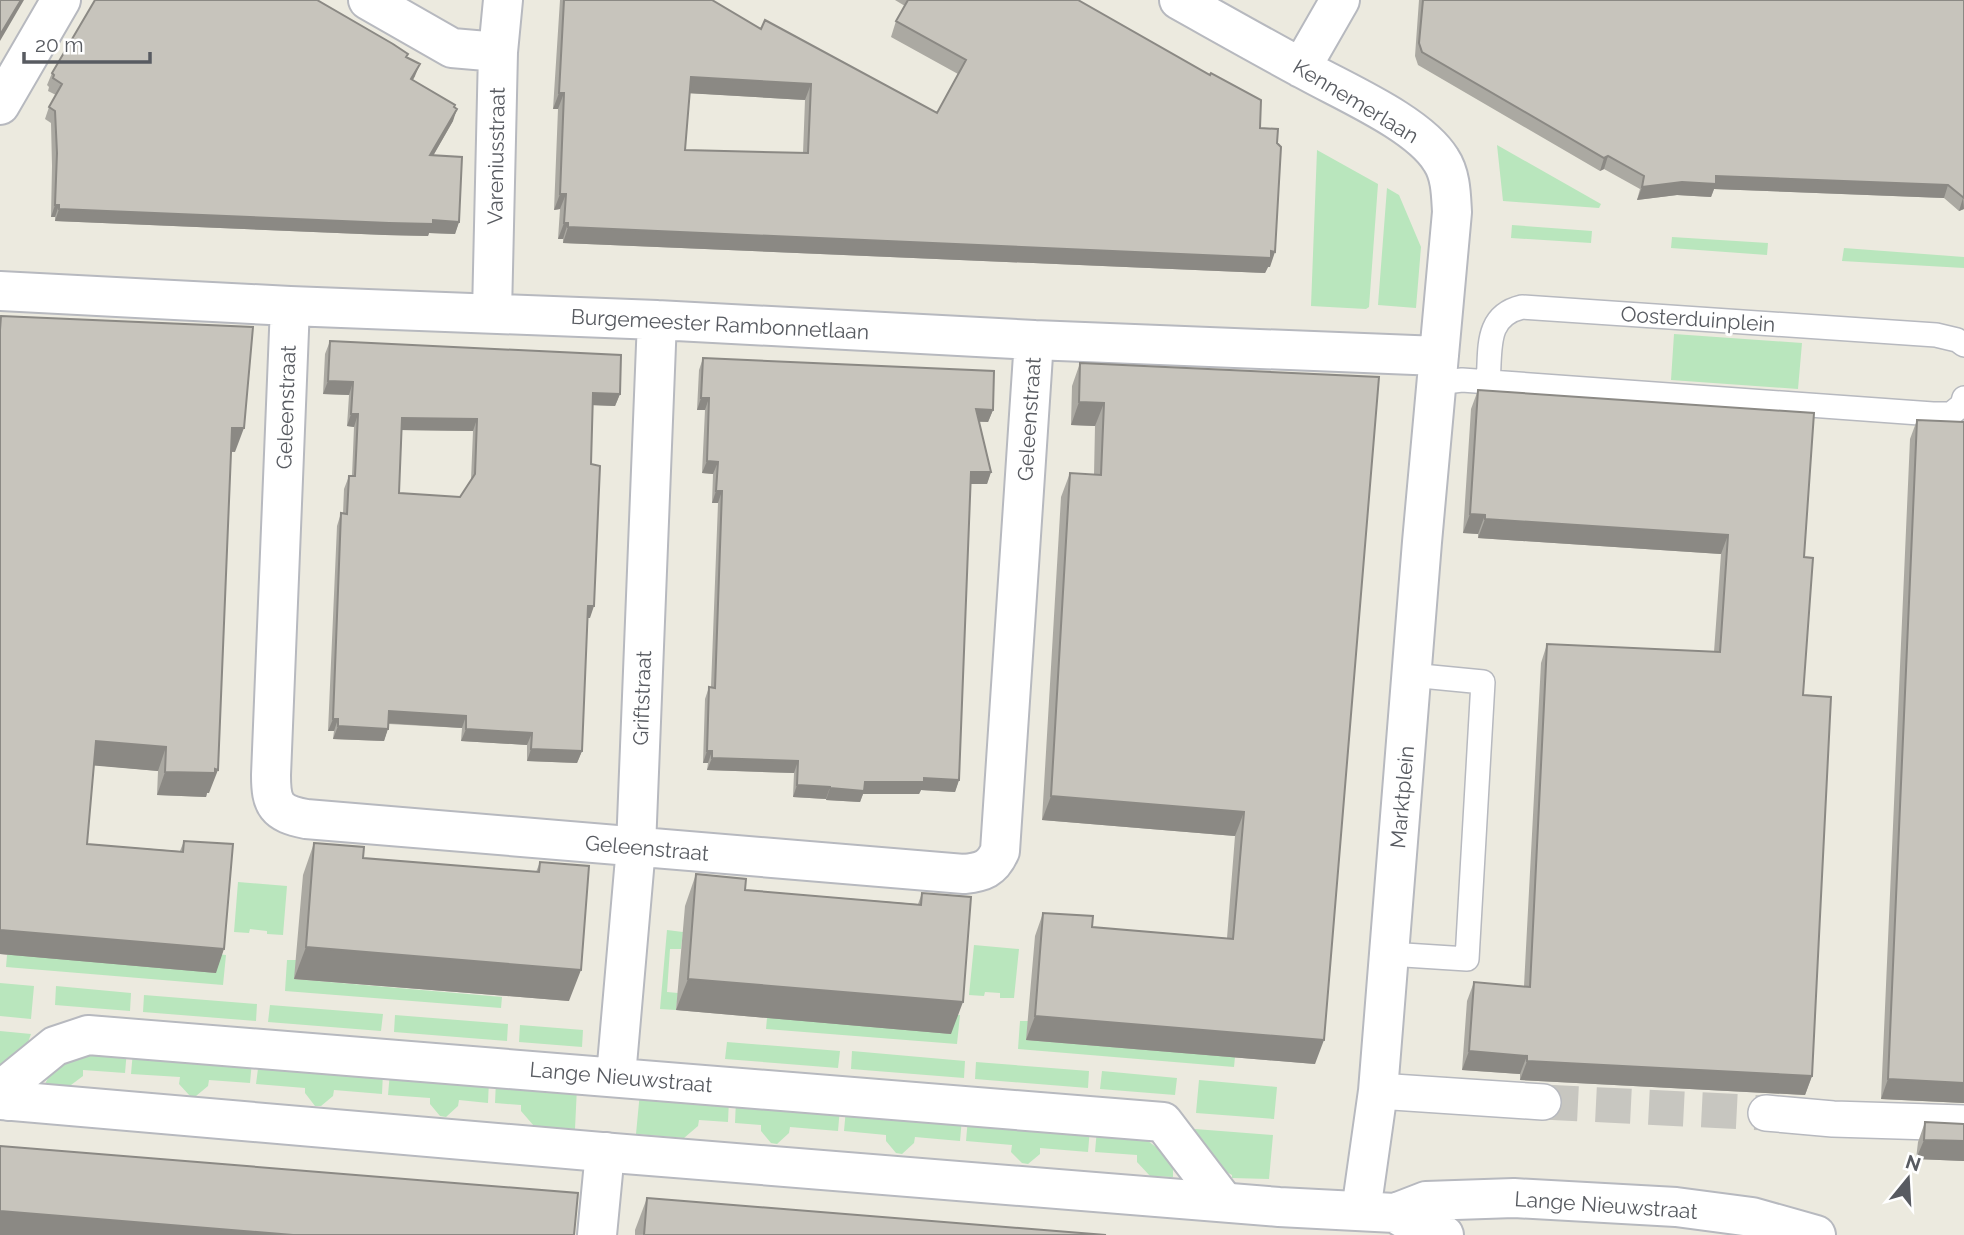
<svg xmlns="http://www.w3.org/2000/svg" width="1964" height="1235" viewBox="0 0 1964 1235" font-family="Raleway,sans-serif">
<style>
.green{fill:#b9e6bd}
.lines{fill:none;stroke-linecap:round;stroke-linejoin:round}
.pedestrian-tunnel{stroke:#c7c6c0;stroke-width:35;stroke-dasharray:35 18;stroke-linecap:butt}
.service-casing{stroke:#b7b9bf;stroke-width:26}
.pedestrian-casing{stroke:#b7b9bf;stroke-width:38}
.minor-casing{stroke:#b7b9bf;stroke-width:42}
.tertiary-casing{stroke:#b7b9bf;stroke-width:42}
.service{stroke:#fff;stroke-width:23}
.pedestrian{stroke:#fff;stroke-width:35}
.minor{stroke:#fff;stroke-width:38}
.tertiary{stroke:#fff;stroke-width:38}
.wall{fill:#aba9a2;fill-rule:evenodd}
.shaded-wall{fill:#8b8984}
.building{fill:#c7c4bc;stroke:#8b8984;stroke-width:2;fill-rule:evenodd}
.labels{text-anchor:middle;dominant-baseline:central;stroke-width:6;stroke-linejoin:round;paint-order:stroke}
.street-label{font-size:21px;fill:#585b61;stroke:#fff}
</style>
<rect width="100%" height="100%" fill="#eceadf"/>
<path class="green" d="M1497 145 1601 204 1599 208 1503 201Z
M1317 150 1378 184 1369 307 1366 309 1311 306Z
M1387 188 1399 195 1421 247 1416 308 1378 305Z
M1512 225 1592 231 1591 243 1511 238Z
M1672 237 1768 243 1767 255 1671 248Z
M1844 248 1964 257V268L1842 261Z
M1674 334 1802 343 1798 389 1671 380Z
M238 882 287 886 283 935 267 934V931L250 929 249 933 234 932Z
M667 930 683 932 681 949H670L667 992 678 993 676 1010 660 1009Z
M974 945 1019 949 1014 998H1000V993L985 992 984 996 969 995Z
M7 955 217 954 226 955 223 985 6 967Z
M287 960H296L295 979 502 997 501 1008 285 991Z
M0 983 34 986 31 1019 0 1016Z
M56 986 131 993 130 1011 55 1005Z
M144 995 257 1004 256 1021 143 1012Z
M270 1005 383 1014 381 1031 268 1022Z
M395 1015 508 1024 507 1041 394 1032Z
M960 1015 957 1044 766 1029 767 1018Z
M1020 1021H1028L1027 1040 1235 1057 1234 1067 1018 1049Z
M520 1025 583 1030 582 1047 519 1042Z
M0 1031 31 1034 26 1048 0 1065Z
M727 1042 840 1051 838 1068 725 1059Z
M127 1050 125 1073 83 1070V1076L67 1088 45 1084 52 1070 80 1053Z
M133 1051 252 1061 250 1083 209 1080 208 1086 196 1096H190L179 1084 180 1077 131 1074Z
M852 1051 965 1061 964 1078 851 1069Z
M259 1061 383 1072 382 1094 334 1090 333 1096 321 1106H315L305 1093V1088L256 1084Z
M976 1062 1089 1071 1088 1088 975 1079Z
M1102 1071 1177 1078 1175 1095 1100 1089Z
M390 1072 489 1080 488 1103 459 1100 458 1106 446 1117 440 1116 430 1104V1098L388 1095Z
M1199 1080 1277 1087 1274 1119 1196 1113Z
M496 1081 577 1087 575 1129 534 1126 521 1111V1105L495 1103Z
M640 1092 729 1099 728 1122 699 1120 698 1126 684 1138 636 1134Z
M736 1100 840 1108 838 1131 790 1127 789 1133 777 1144 771 1143 761 1131V1125L735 1123Z
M846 1109 962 1118 960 1141 915 1137 914 1143 902 1154 896 1153 886 1141V1135L844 1131Z
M968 1118 1090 1129 1088 1152 1040 1148V1154L1028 1164 1022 1163 1011 1152 1012 1145 966 1141Z
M1097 1129 1144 1138 1160 1150 1173 1166V1177L1150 1176 1137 1162V1155L1095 1152Z
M1195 1129 1273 1135 1269 1179 1232 1178V1175L1221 1169 1195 1140Z"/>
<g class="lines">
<path class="pedestrian-tunnel" d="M1543 1102 1766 1113"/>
<g class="service-casing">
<path id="service" d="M1488 382C1491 350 1484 316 1522 307L1936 335 1957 340 1964 345
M1437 383 1462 380 1933 414H1951L1962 405 1964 398
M1389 954 1467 959 1483 682 1411 675"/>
</g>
<g class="pedestrian-casing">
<path id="pedestrian" d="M1378 1091 1543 1102
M1766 1113 1833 1119 1964 1123"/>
</g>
<g class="minor-casing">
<path id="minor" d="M368 0 452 48 498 52
M1179 0C1222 24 1266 49 1309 72 1347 93 1419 124 1441 160 1451 175 1451 195 1452 212L1422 542 1378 1091 1361 1211
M1301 68 1340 0
M0 105 61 0
M0 291 290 306 657 320 1034 340 1439 356
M290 306 271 775C271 805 276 813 306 819L964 874C983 872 992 869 1000 851L1034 340
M492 313 498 52 503 0
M616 1076 636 847 657 320
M10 1101 12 1081 55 1046 88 1035 1163 1122 1224 1202
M597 1235 605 1152"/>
</g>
<g class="tertiary-casing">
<path id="tertiary" d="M0 1100 613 1153 1279 1207 1395 1213 1426 1201 1514 1198 1676 1207 1752 1217 1816 1235
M1395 1213 1428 1233 1444 1235"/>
</g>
<use href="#service" class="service"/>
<use href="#pedestrian" class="pedestrian"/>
<use href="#minor" class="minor"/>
<use href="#tertiary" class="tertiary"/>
</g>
<path class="wall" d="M560 0H712L761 29 937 113 958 74 891 37 896 21 905 6 895 0H1078L1260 128 1270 267H1268L1265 273 563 243V239H558L560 209 554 210 558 109H553ZM689 93 805 100 803 153 685 150Z
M1419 0H1964V209L1959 211 1944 198 1714 189 1711 197 1677 195 1637 200 1640 189 1604 169 1600 171 1418 65 1415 56Z
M408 54 407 57 415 76 413 80 454 107 453 121 433 156 459 222 455 234 429 233 428 236 385 235 55 221V217H51L52 166 51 123 45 119 49 107 56 95 48 91 49 87 47 85 52 73Z
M1 316 235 452H231L209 793H207L206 797 157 795 158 771 94 765 87 844 180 851 184 841 216 973 0 954V319Z
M330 341 620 394 615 406 593 405 591 464 590 618H587L582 751 577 763 527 761V745L461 741 462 728 389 724 384 741 333 739 334 731H328L337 526 341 513 343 514 344 489 349 476H352L354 427 347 426 349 395 323 394 325 354ZM402 430 473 431 471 480 460 497 399 493Z
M703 358 993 410 988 422H979L991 472 987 484H970L959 780 955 792 921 790 919 794H863L860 802 826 800V799L793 797 794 773 707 770 708 763H703L705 699 709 687H711L718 503H712L713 474 702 473 705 410H697L699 370Z
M1080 363 1379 377 1315 1064 1026 1040 1035 936 1043 913 1092 927 1227 938 1235 836 1042 820 1061 497 1070 473 1094 475 1095 426 1071 425 1072 386Z
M1478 390 1804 557 1803 695 1812 1076 1805 1095 1520 1080V1074L1462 1070 1467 1001 1474 982 1524 986 1541 663 1547 644 1714 652 1721 554 1478 538V534L1463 533 1471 409Z
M1917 420 1964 1103 1881 1099 1910 439Z
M314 843 363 858 536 872 540 862 569 1001 294 979 303 875Z
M696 874 745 890 918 904 922 893 951 1034 676 1010 685 906Z
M1925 1122 1964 1124V1161L1916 1159 1918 1142Z
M647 1198 1106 1235H635V1230Z"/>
<path class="shaded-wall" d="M21 0H24L0 41V35Z
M420 64 415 76 406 91 411 79Z
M691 77 811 84 805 100 685 93Z
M559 93H564L558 109H553Z
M457 109 453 121 426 168 430 155Z
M1608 156 1604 169 1600 171 1604 158Z
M1716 176 1948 185 1944 198 1714 189 1711 197 1677 195 1637 200 1642 187Z
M560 194H566L560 209 554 210Z
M1963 198 1964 209 1959 211Z
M55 205H59L55 217H51Z
M59 209 433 220 459 222 455 234 429 233 428 236 385 235 55 221Z
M564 223H568L563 239H558Z
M568 227 1271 251 1275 252 1270 267H1268L1265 273 563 243Z
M328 381 353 382 349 395 323 394Z
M593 393 620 394 615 406 589 405Z
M701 398H709L705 410H697Z
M1079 402 1104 403 1095 426 1071 425Z
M976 409 993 410 988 422 972 421Z
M351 414H358L354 427 347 426Z
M402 418 477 419 473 431 398 430Z
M232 428H244L235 452 224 451Z
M707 461 718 462 713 474 702 473Z
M971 472H991L987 484H966Z
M716 491H722L718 503H712Z
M1470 514 1485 515 1478 534 1463 533Z
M1485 519 1728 535 1721 554 1478 538Z
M588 606H594L590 618H583Z
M389 711 466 716 462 728 385 723Z
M333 719H338L334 731H328Z
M338 726 388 729 384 741 333 739Z
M466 729 532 733 527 745 461 741Z
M96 741 166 747 158 771 88 765Z
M531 749 582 751 577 763 527 761Z
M707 751H712L708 763H703Z
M712 758 798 761 794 773 707 770Z
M218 770 209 793H207L206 797 157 795 165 772Z
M924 778 959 780 955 792 921 790 919 794H863L860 802 826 800 830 788 865 782Z
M797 785 830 787 826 799 793 797Z
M1051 796 1244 812 1235 836 1042 820Z
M0 930 224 949 216 973 0 954Z
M306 947 581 970 569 1001 294 979Z
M688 979 963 1002 951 1034 676 1010Z
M1035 1016 1324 1040 1315 1064 1026 1040Z
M1469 1051 1527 1056 1520 1074 1462 1070Z
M1527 1061 1812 1076 1805 1095 1520 1080Z
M1888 1079 1964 1083V1103L1881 1099Z
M1924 1140 1964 1141V1161L1916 1159Z
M0 1211 293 1235H0Z"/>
<path class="building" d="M0 0H21L0 35Z
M95 0H317L393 44 408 54 406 57 420 64 411 79 455 105 454 107 457 109 430 155 462 157 459 222 433 220V224L389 223 59 209V205H55L57 153 55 111 49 107 62 84 53 78 54 75 52 73Z
M564 0H712L761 29 765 20 937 113 966 60 896 21 908 0H1078L1210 75 1211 73 1261 100 1260 128 1278 129 1277 143 1281 147 1275 252 1271 251V258L568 227V223H564L566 194H560L564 93H559ZM691 77 811 84 808 153 685 150Z
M1423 0H1964V198L1948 185 1716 176V184L1682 182 1642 187 1644 176 1608 156 1604 158 1422 52 1419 43Z
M1 316 253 327 244 428H232L218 770 215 769V773L165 772 166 747 96 741 87 844 183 852 184 841 233 844 224 949 0 930V330Z
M330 341 621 355 620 394 593 393 591 464 600 466 594 606H588L582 751 531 749 532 733 466 729V716L389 711 388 729 338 726V719H333L341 513 347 514 349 476H355L358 414H351L353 382 328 381ZM402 418 477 419 475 474 460 497 399 493Z
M703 358 994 371 993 410 976 409 991 472H971L959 780 924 778V782H865L864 791 830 788V787L797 785 798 761 712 758V751H707L709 687 715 688 722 491H716L718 462 707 461 709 398H701Z
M1080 363 1379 377 1324 1040 1035 1016 1043 913 1093 916 1092 927 1233 939 1244 812 1051 796 1070 473 1101 475 1104 403 1079 402Z
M1478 390 1814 413 1804 557 1813 558 1803 695 1831 697 1812 1076 1527 1061V1056L1469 1051 1474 982 1530 987 1547 644 1720 652 1728 535 1485 519V515L1470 514Z
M1917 420 1964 422V1083L1888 1079Z
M314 843 364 847 363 858 539 872 540 862 589 866 581 970 306 947Z
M696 874 746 879 745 890 921 905 922 893 971 897 963 1002 688 979Z
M1925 1122 1964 1124V1141L1924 1140Z
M0 1146 578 1193 574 1235H293L0 1211Z
M647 1198 1106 1235H644Z"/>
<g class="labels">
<g class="street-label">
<text transform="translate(1356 101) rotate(31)">Kennemerlaan</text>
<text transform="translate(496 156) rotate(-89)">Vareniusstraat</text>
<text transform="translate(1698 319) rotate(4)">Oosterduinplein</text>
<text transform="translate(720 324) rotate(3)">Burgemeester Rambonnetlaan</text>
<text transform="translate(286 407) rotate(-88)">Geleenstraat</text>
<text transform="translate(1029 419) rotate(-86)">Geleenstraat</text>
<text transform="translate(642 698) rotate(-88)">Griftstraat</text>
<text transform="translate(1402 797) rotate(-85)">Marktplein</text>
<text transform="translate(647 848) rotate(5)">Geleenstraat</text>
<text transform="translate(621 1077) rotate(5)">Lange Nieuwstraat</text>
<text transform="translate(1606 1205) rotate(4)">Lange Nieuwstraat</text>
</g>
</g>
<g transform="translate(1908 1179) rotate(18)" stroke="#ffffff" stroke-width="5" paint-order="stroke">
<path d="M0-5L12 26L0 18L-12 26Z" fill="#585b61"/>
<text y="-10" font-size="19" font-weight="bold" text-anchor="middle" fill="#585b61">N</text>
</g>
<path d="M24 52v10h126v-10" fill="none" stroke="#585b61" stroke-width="3.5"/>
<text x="35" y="52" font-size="21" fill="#585b61" stroke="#ffffff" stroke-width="5" paint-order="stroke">20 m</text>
</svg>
